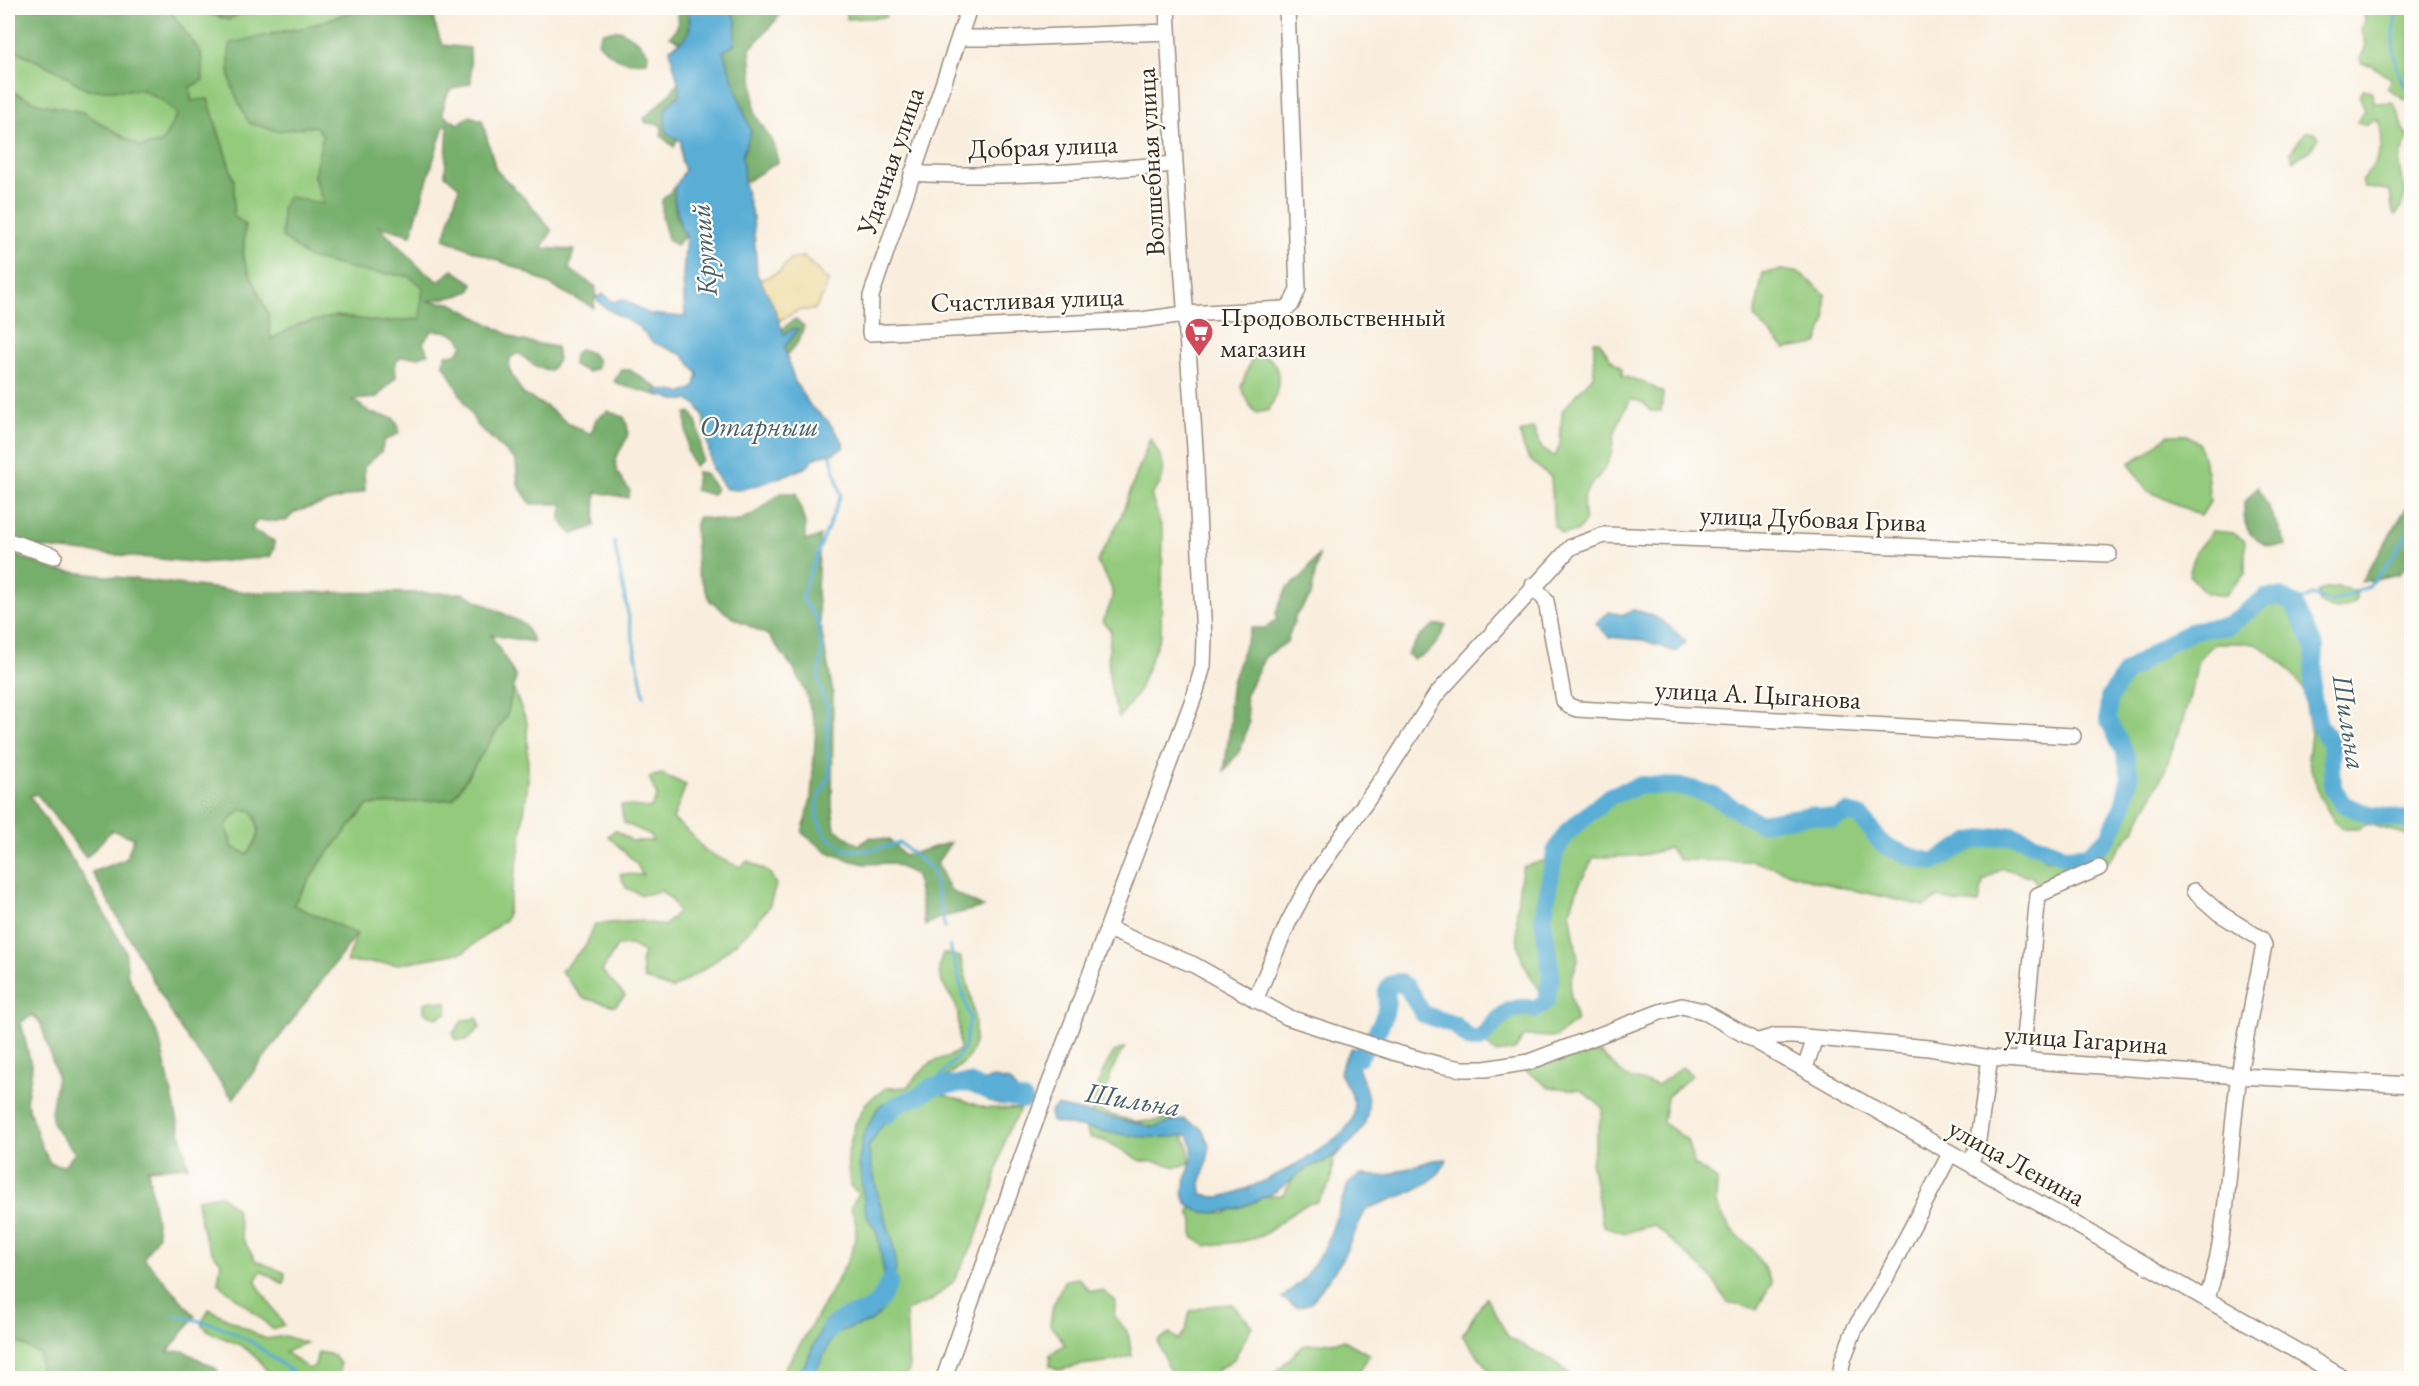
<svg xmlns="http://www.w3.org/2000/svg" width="2419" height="1386" viewBox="0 0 2419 1386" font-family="'EB Garamond',serif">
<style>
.green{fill:#93ca7c;stroke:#677a4d;stroke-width:1.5}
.forest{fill:#76ae6c;stroke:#586c45;stroke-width:1.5;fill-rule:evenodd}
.sand{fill:#eeda9e;stroke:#94825e;stroke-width:1.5}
.water{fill:#5aaed6;stroke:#4a6c7a;stroke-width:1.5}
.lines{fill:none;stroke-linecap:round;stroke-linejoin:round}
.stream{stroke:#5aaed6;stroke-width:3}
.river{stroke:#5aaed6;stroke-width:18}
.minor-casing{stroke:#9a8c7e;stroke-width:18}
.minor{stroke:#fff;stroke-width:15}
.labels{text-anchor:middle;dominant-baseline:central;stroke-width:4.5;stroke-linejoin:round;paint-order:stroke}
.street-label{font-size:27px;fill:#3b2a1e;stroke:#fdfcf7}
.poi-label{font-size:27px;fill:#3b2a1e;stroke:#fdfcf7;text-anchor:start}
.water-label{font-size:28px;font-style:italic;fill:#475f68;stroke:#fdfcf7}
</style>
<rect width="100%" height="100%" fill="#fdfcf7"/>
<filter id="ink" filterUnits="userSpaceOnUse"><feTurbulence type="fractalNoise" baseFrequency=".0167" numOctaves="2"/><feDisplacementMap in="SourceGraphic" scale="12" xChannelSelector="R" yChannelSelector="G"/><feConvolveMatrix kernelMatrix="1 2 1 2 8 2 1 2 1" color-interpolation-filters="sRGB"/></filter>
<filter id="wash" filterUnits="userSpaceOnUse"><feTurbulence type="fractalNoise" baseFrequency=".008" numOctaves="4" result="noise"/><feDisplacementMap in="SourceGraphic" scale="24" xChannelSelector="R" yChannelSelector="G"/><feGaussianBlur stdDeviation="1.35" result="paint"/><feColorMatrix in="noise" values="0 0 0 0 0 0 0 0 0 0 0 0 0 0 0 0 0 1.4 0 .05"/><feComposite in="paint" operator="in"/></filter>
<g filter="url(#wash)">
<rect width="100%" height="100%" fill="#f9eede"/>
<path class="green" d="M168 8H196L228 20 250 8H357L354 11 307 27 272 33 277 131 315 126 323 135 314 176 316 184 324 204 362 271 409 276 424 287 420 319 380 322 336 316 300 324 270 340 268 314 243 258 245 225 234 216V180L208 99 191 101 190 87Z
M847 8H886V17L847 19Z
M2367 8H2411V103L2387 88 2391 78 2371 65 2361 63 2360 57C2369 46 2366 41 2361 29L2365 22 2364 11Z
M8 47 60 72 87 90H142L162 100 177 114 162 143 140 147 82 112 40 104 8 90Z
M2363 89 2371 91 2375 103 2392 102C2400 113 2401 125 2408 138 2404 146 2399 155 2399 165 2401 192 2415 184 2396 215L2392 208 2390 190 2364 188 2362 180C2379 160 2387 147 2378 120L2363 125 2357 122 2365 110 2359 95Z
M2305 132H2315L2319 138 2310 150 2293 161 2291 152Z
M1782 270 1800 273 1825 294 1826 319 1817 344 1785 349 1754 317 1763 273Z
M1594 341H1599L1610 358 1622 369V376L1644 382 1663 393 1661 411H1650L1644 403 1631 399C1625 410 1618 421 1615 433 1612 442 1613 451 1609 460 1598 486 1577 484 1585 521L1577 532 1562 534 1554 526 1551 477C1530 461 1525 459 1520 433L1533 428 1542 449 1555 457 1560 444 1562 411 1594 375Z
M1254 352C1286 358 1281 388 1269 410L1256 413 1248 403 1241 387Z
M2168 435H2187L2199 443 2207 473 2210 502 2201 516 2146 490 2129 463 2145 454Z
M1150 438C1163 460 1172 475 1151 495L1163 532 1161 633 1137 694 1119 718C1108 685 1106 666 1111 631L1103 621C1118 591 1114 590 1097 562L1120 519Z
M2212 531 2233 533 2245 541V574L2224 596 2206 593 2189 575 2196 551Z
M2338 587 2356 591V600C2343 611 2334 612 2320 602L2318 592 2326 588Z
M2280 597 2294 604 2315 648 2312 693 2319 725 2331 743 2333 788 2343 804 2393 813 2411 812V836L2368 824 2358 829H2344L2334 821 2320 797 2308 759 2311 734 2303 688 2285 665 2256 643H2215L2199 659 2187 707 2165 770 2135 829 2109 861 2099 868 2042 890 2032 877 2003 868 1983 881 1979 903H1957L1939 897 1924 906 1814 881 1753 861 1679 860 1669 848C1645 857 1620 857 1594 857L1579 885 1570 911 1578 960 1571 980 1570 992 1577 1021 1556 1037 1524 1036 1515 1050 1497 1053 1480 1039C1500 1020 1506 1003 1536 1009L1546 1001C1539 988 1528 974 1522 960 1513 936 1517 892 1523 867L1546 860 1555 852 1568 831 1610 796 1642 785 1684 787 1712 795 1759 823 1812 815 1834 819 1847 813 1860 816 1883 845 1912 857 1933 862 1971 841 2013 835 2017 840 2049 860 2088 855 2109 837 2123 806 2130 776 2125 753 2108 719 2109 698 2126 672 2170 642 2195 630 2228 626 2265 598Z
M513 688 527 723 528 781 519 853 506 919 464 952 398 964 347 962 357 934 293 905 323 859 368 805 453 799 507 715Z
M662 774 686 785 673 819 691 834 706 852 739 867 748 861 770 873 776 885 769 907 745 935 709 966 672 989 644 979 641 962 644 952 631 945 617 946 602 971 625 996 615 1006 583 998 561 971 586 945 595 924 641 921 664 926 678 912 671 899 661 891 642 895 626 888 620 874 643 875 636 863 608 836 615 830 632 841H653L649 834 624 823 621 805 651 808 657 796 649 777Z
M240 810H251C262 829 261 837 247 854L232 847 226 825Z
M943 953 960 957C967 981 985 1037 968 1058 957 1071 941 1079 928 1090L986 1108 1021 1109 1006 1135 991 1195 974 1243 953 1282 931 1301 906 1311 909 1371 906 1378H777C799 1350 811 1325 829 1295 838 1277 851 1259 855 1240 858 1228 855 1219 851 1208L858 1193 850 1186 847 1157 855 1124 866 1103 886 1088 908 1087C915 1077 922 1068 933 1062 944 1056 949 1059 960 1049 958 1038 960 1014 956 1006 945 985 933 978 943 953Z
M431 1001 447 1003V1013L436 1018 424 1012V1003Z
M477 1018 480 1028 466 1040H456L453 1033 463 1020Z
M1584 1047 1601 1054 1628 1078 1658 1085 1682 1067 1692 1075 1667 1097 1663 1122 1687 1140 1694 1165 1717 1180 1716 1205 1731 1230 1754 1251 1772 1282 1757 1309 1728 1303 1711 1277 1654 1225 1625 1233 1603 1226 1591 1162 1603 1108 1581 1090 1548 1087 1525 1070Z
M1125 1048C1112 1063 1104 1093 1101 1112L1137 1122 1175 1119 1167 1129C1189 1136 1188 1142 1190 1163L1177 1167 1157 1162 1141 1161 1105 1141 1089 1137 1087 1131 1102 1073 1114 1052Z
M1350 1134 1345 1147 1333 1159 1331 1182 1317 1202C1292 1206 1282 1225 1261 1236 1243 1244 1225 1242 1206 1246L1193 1237V1222L1189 1211 1191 1208 1225 1214 1247 1197 1283 1195 1301 1166Z
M220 1195 236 1209 242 1237 255 1260 285 1273 284 1284 261 1271 255 1281 284 1325 272 1329 256 1314 218 1283 221 1262C203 1246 200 1222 197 1199Z
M1078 1278 1090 1291H1103L1116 1301 1114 1315 1128 1333 1132 1356 1114 1361 1081 1365 1060 1370 1050 1366V1354L1065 1344 1050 1325 1053 1306 1064 1281Z
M1486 1297 1509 1338 1552 1360 1574 1378H1498L1491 1373 1462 1335Z
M1232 1304 1252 1326 1234 1359 1217 1370 1216 1378H1174C1166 1367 1164 1354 1157 1341L1170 1333 1178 1340 1186 1330 1190 1311 1208 1306Z
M209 1309 266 1339 285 1336 306 1343 285 1352 309 1369 315 1365 318 1352 334 1355 340 1364 339 1378H272C264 1367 255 1354 243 1347 226 1337 216 1339 201 1324Z
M8 1331 15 1341 40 1354V1378H8Z
M1344 1340 1370 1355 1354 1378H1270L1302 1346Z"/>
<path class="forest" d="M8 8H168L201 53 203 80 190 87 191 101 208 99 234 181V216L245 225 243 258 268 314 271 339 300 324 336 316 380 322 420 319 423 287 408 276 362 271 309 258 282 237V209L288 196 324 204 314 176 323 135 315 126 277 131 249 123C232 90 226 81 230 43L307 27 354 11 357 8H435L434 22 442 45 470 48 471 83 450 90 444 102 443 115 458 124 470 116 482 120 496 170 531 205 552 231 541 248 574 250 569 269 596 287 594 308 522 270 444 239 459 187 445 175 448 125H444L411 235 379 226 417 265 438 281 453 270 473 283 471 291 457 296 427 301 451 303 518 340 556 347 558 360 550 371 535 366 518 353 510 358 509 370 523 394 547 407 569 424 591 434 596 419 608 411 624 417C638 444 609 449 617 471 620 478 626 485 630 491L628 498 596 492 595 526 572 535 560 519 563 504H531L518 485 516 461 477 425 443 363 446 355 456 354 463 346 458 336 444 331H432L423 342 428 354 418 357H401L395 363 396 377 376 398 353 400 371 413 393 418 398 425 399 433 384 441 381 452 364 467 365 491 295 512 286 521H257L252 527 254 531 274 541V549L270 557 202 563 43 548 8 538V90L40 104 82 112 140 147 162 143 177 114 162 100 142 90H87L60 72 8 47Z
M196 8H250L228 20Z
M678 8H687C691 21 691 30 683 42L678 41 670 36C680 27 678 20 678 8Z
M730 8H784L777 19 750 49 755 114 774 145 778 162 744 183 742 156 751 132 723 51 734 45 736 21Z
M620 30 638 41 648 53 647 62C625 64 612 59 598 42L603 32Z
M679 81 680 95 666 106 667 133 677 139 674 147 661 136 662 129 660 124 646 123 644 118 670 94Z
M675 187C673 204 676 222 686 235L676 245 669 241 662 218V200Z
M795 319 804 326C801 338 796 347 787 355L784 348 798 330 793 329 784 335 782 329Z
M580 349 591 353 598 360 597 368 588 372 573 365 574 354Z
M622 370H630L663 391 661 396 620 385 614 381Z
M691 412C700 425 701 444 702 460L694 466 687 450 686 413Z
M697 472 705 473 716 489 712 495 695 490Z
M2258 487 2287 545C2271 550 2249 541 2245 522 2244 516 2244 509 2244 503Z
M781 493H796L805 523V541L820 536 817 590 820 624 833 692 832 806 835 829 859 845 871 837 890 840 904 856 951 842 937 863 951 891 983 907 936 919 925 926 916 875 892 863 865 864 848 860 826 851 802 833 811 798 816 728 805 691 794 669 769 636 732 617 710 601 697 570 695 528 698 517 735 522 752 515Z
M2411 494V560L2399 574 2361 582 2407 507Z
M8 552 55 570 248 592 463 593 524 624 534 642 491 635 516 677 507 715 453 799 368 805 323 859 293 905 357 934 233 1099 181 1030 92 872 126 859 134 838 112 830 86 858 37 794 30 796 84 878 125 950 128 976 159 1037 188 1166 148 1169 158 1235 144 1258 195 1316 168 1352 184 1351 217 1369 220 1378H40V1354L15 1341 8 1331ZM240 810H251C262 829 261 837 247 854L232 847 226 825ZM33 1015 41 1024 57 1076 51 1112 53 1125 75 1153 64 1166 50 1163 41 1145 26 1101 32 1069 21 1022Z
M1319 554 1311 596 1296 615 1287 642 1265 657 1245 696 1249 723 1241 749 1224 771 1231 720 1229 706 1232 682 1251 628H1266L1277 619 1276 612 1287 588 1301 578Z
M1434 625H1446C1439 642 1431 654 1413 659L1407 654 1421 635Z"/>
<path class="sand" d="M804 257 828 281 823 296 814 310H799L779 321 771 300 760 280 779 272 791 259Z"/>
<path class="water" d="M687 8H730L736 21 734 45 723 51 751 132 742 156 744 183 753 218 757 274 771 300 784 334 793 329H798L784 348 795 382 811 407 827 420 843 442V448L830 455 829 453 813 459 807 467 767 482 740 490 726 489 712 469 703 415 697 405 688 400H674L654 392 655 389 683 393 694 388 698 374 683 355 652 342 639 327 604 307 595 297 604 294 613 302 623 299 649 314 685 317 683 276 686 235 681 228 674 198 675 187 685 170 681 160V141L667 133C663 111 662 109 680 95 679 78 672 64 670 48 690 38 694 29 687 8Z
M1633 610C1659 615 1668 625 1686 642L1676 652 1643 640 1609 637 1596 623 1609 612 1624 615Z
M1351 1048 1365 1052 1357 1065C1364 1084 1373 1101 1365 1122 1360 1138 1338 1154 1323 1162 1319 1164 1314 1165 1310 1167 1298 1173 1288 1184 1276 1191 1256 1202 1207 1226 1187 1203 1173 1186 1203 1162 1188 1135 1142 1143 1097 1129 1052 1122L1050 1112 1057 1106 1154 1127 1183 1119 1201 1128 1209 1144 1207 1163 1201 1180 1202 1195C1207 1196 1215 1197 1220 1197 1248 1193 1341 1145 1352 1120 1360 1102 1347 1088 1340 1073L1343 1061Z
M994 1078 1009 1081 1019 1093 1014 1105C987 1105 987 1101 970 1083Z
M902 1096 910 1104 887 1117 868 1148 879 1200 893 1242 896 1268 890 1294 884 1309 871 1322 835 1333 812 1378H795L805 1364 825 1321 834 1315 859 1316 869 1313 884 1293V1273L877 1232 869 1220 865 1209 859 1162 863 1135 879 1106Z
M1447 1159C1436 1189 1393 1198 1366 1209L1340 1263 1311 1303 1297 1307 1282 1298 1305 1278 1327 1243 1348 1184 1360 1175 1385 1176 1433 1160Z"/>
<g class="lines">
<path class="stream" d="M2397 8C2393 33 2389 73 2412 92
M830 452 841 495 807 580 802 599 817 619 822 651 818 678 828 712 827 746 830 775 818 798 817 818 825 835 846 850H871L900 843 932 869 945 928
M614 541 644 696
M2294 604 2312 595 2331 602 2368 587 2390 561 2412 526
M931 1087 964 1049 970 1019 950 946
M174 1315 217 1325 252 1342 300 1378"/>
<path class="river" d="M1358 1058C1372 1039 1391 1017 1386 993L1390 985 1399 982 1407 987 1423 1014 1455 1025 1470 1039H1480C1500 1019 1506 1003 1536 1009L1546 1001 1551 977 1543 918 1555 852 1568 831 1610 796 1642 785 1684 787 1712 795 1759 823 1812 815 1834 819 1847 813 1860 816 1883 845 1912 857 1934 862 1971 841 2013 835 2067 857 2088 855 2109 837 2123 806 2130 776 2125 753 2108 719 2109 698 2126 672 2170 642 2195 630 2228 626 2265 598 2280 597 2294 604 2315 648 2312 693 2319 725 2331 743 2333 788 2343 804 2369 815 2412 820
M887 1115 895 1106 923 1094 931 1087 969 1083 995 1094 1024 1100
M830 1330C840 1313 860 1317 873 1307 882 1301 885 1291 889 1282"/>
</g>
</g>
<g filter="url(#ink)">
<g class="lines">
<g class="minor-casing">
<path id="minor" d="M969 8 871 296 870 333 1141 320 1185 314 1285 309 1291 305 1298 289 1287 8
M959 38H1011L1168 32
M912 173C999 179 1088 171 1175 164
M8 541 54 556
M1533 585 1546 601 1564 701 1569 706 1577 709 2073 736
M2194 891 2219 913 2261 939 2264 945C2256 988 2246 1032 2239 1076 2228 1150 2230 1226 2207 1299
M1108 929 1194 965 1287 1017 1393 1052 1440 1065 1462 1069H1485L1529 1062 1660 1012 1682 1006 1703 1011 2344 1378
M1255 1000 1288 923 1311 880 1387 772 1436 695 1571 547 1604 535 2109 554
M1759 1041 1776 1036H1793L1929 1048 1990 1058 2239 1076 2412 1085
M2022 1059 2038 895 2099 868
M1805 1068 1815 1038
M1970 1164 1977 1146 1990 1058
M944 1378 1024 1152 1195 694 1203 666 1204 639 1195 448 1175 164 1167 8
M1843 1378 1841 1370 1843 1359 1855 1328 1884 1281 1950 1154"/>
</g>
<use href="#minor" class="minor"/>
</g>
</g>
<defs>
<g id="supermarket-pin" transform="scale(1.5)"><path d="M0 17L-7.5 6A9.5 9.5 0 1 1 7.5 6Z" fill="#d1495b" stroke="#fdfcf7"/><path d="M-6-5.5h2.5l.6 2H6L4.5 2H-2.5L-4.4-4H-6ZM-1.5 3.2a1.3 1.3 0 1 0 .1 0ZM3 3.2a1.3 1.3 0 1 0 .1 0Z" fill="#fff"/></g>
</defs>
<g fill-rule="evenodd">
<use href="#supermarket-pin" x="1199" y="332"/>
</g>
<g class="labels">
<g class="street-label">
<text transform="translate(1043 146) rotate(-2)">Добрая улица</text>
<text transform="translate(890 161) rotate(-71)">Удачная улица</text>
<text transform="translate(1150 162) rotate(-93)">Волшебная улица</text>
<text transform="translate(1027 299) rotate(-2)">Счастливая улица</text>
<text transform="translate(1813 518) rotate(2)">улица Дубовая Грива</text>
<text transform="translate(1758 694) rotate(3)">улица А. Цыганова</text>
<text transform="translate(2086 1039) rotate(4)">улица Гагарина</text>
<text transform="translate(2017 1162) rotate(29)">улица Ленина</text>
</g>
<g class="poi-label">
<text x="1220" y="316">Продовольственный<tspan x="1220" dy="31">магазин</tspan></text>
</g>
<g class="water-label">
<text transform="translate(703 250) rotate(-95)">Крутий</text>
<text x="759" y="426">Отарныш</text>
<text transform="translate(2350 722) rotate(81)">Шильна</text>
<text transform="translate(1133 1099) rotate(9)">Шильна</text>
</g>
</g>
<rect width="2419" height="1386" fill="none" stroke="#fdfcf7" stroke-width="30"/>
</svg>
